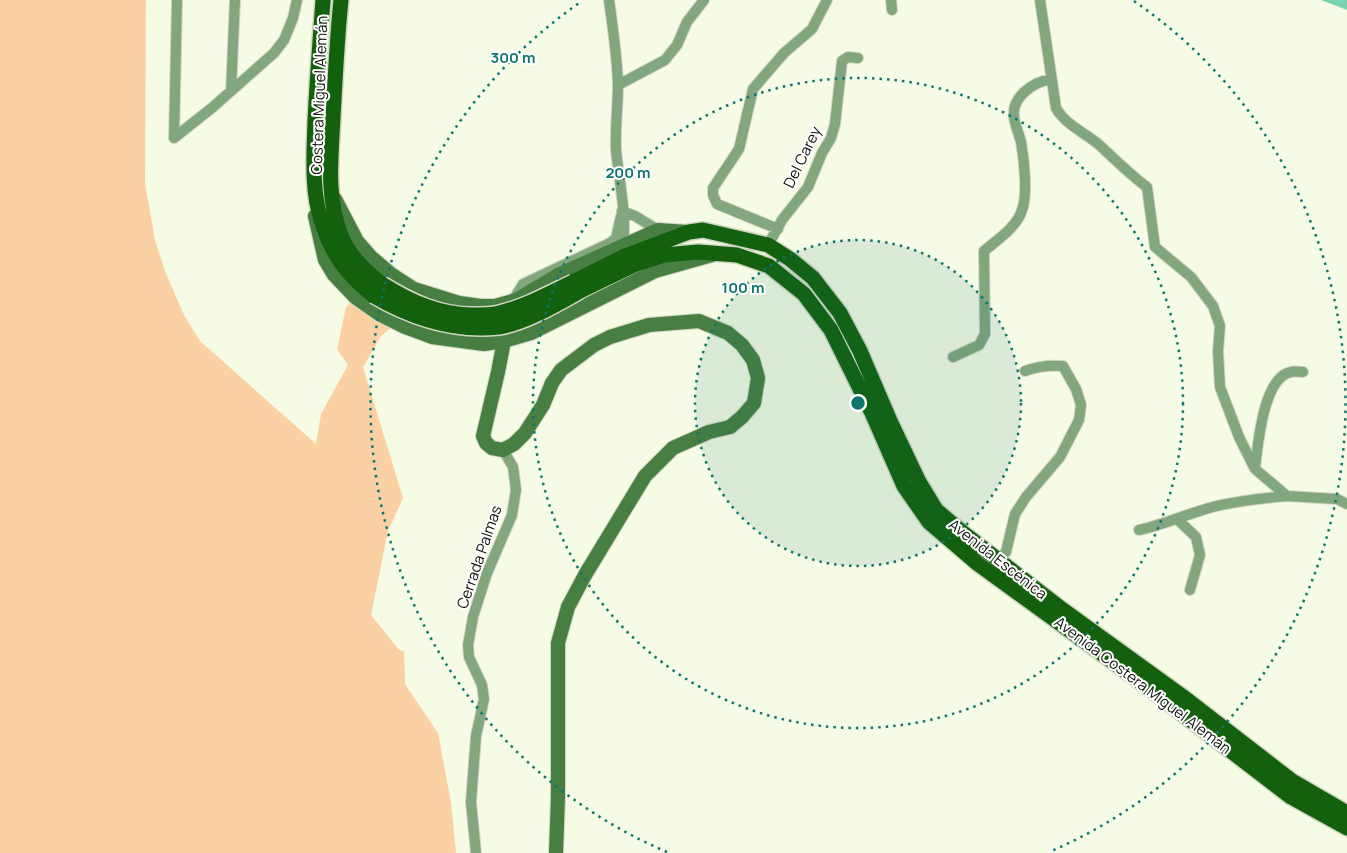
<svg xmlns="http://www.w3.org/2000/svg" width="1347" height="853" viewBox="0 0 1347 853" font-family="Manrope,sans-serif">
<style>
.green{fill:#fbd0a3}
.water{fill:#7ad2ae}
.lines{fill:none;stroke-linecap:round;stroke-linejoin:round}
.street-casing{stroke:#d1d5c2;stroke-width:12}
.secondary-casing{stroke:#d1d5c2;stroke-width:16}
.primary-casing{stroke:#d1d5c2;stroke-width:18}
.street{stroke:#82a67d;stroke-width:10}
.secondary{stroke:#477e41;stroke-width:14}
.primary{stroke:#13610c;stroke-width:15}
.primary-bridge-casing{stroke:#d1d5c2;stroke-width:18;stroke-linecap:butt}
.primary-bridge{stroke:#13610c;stroke-width:15}
.ring{fill:none;stroke:#0f766e;stroke-width:2.5;stroke-dasharray:2.5 5}
.labels{text-anchor:middle;dominant-baseline:central;stroke-width:4;stroke-linejoin:round;paint-order:stroke}
.street-label{font-size:15px;fill:#0e1009;stroke:#fff}
.centre{fill:#0f766e;stroke:#fff;stroke-width:2.5}
.ring-label{font-size:15px;text-anchor:middle;font-weight:bold;fill:#0f766e;stroke:#fff;stroke-width:4;stroke-linejoin:round;paint-order:stroke}
</style>
<rect width="100%" height="100%" fill="#f6fbe5"/>
<path class="green" d="M0 0H146L145 183 155 240 165 271 184 315 200 341 316 444 321 414 348 365 337 349 346 307 361 293 403 318 381 336 363 367 403 498 388 531 371 615 399 650 404 651 405 684 438 733 451 802 456 853H0Z"/>
<path class="water" d="M1321 0H1347V10Z"/>
<g class="lines">
<g class="street-casing">
<path id="street" d="M609 0C613 28 617 56 618 84 618 106 615 128 616 150 619 181 627 214 623 245
M891 0 892 10
M1040 0 1056 108C1065 124 1083 132 1097 143 1114 158 1129 174 1147 187L1155 247 1191 277 1213 306 1220 326 1218 351 1220 387 1239 437 1255 469 1287 496 1337 499 1347 504
M618 85 665 60 677 45 687 22 704 0
M231 91 235 0
M174 138 213 107 274 53 284 40 293 18 297 0
M174 138 177 0
M622 211 635 216 658 230
M778 229 717 204 713 195V188L739 149 753 89 784 53 812 29 827 0
M768 245 782 220 808 187 822 153 831 138 835 124 842 61 848 57 858 58
M512 302 523 284 610 243 616 238 621 216
M953 357 979 345 985 334 984 251C997 240 1017 227 1022 210 1028 194 1024 159 1021 142 1019 133 1014 124 1014 116 1012 96 1034 82 1051 79
M1255 468C1258 445 1263 377 1291 372 1294 371 1299 372 1303 372
M1177 519 1196 537 1200 555 1190 590
M1139 530C1167 524 1193 511 1221 505 1243 500 1265 498 1287 496
M998 560 1006 552 1015 514 1026 497 1060 457 1079 420 1081 405 1076 389 1063 366C1048 365 1038 366 1025 371
M476 853 471 802 476 736 484 699 482 685 469 657 468 645 473 617 487 573 512 515 514 502 516 490 513 467 503 450"/>
</g>
<g class="secondary-casing">
<path id="secondary" d="M335 199 357 241 371 257 391 274 414 289 459 303 481 306H495L516 300 558 275 658 230 688 232
M315 216 325 260 334 275 355 297 379 314 405 327 432 337 484 344 504 341 531 333 655 271 712 255
M509 315 498 372 483 436 486 443 492 448 503 450 514 444 525 433 543 405 552 383 561 370 594 345 610 337 649 325 699 321 728 333 742 345 753 360 758 378 754 403 742 417 730 427 709 432 673 448 645 476 585 575 568 607 558 643V797L556 853"/>
</g>
<g class="primary-casing">
<path id="primary" d="M323 0C320 40 317 81 315 121 314 155 311 191 322 223 332 255 348 276 374 296
M341 0C337 39 335 79 333 118 331 157 326 198 341 235 348 255 365 271 382 284
M573 282 625 256 689 232 703 230 768 245 790 259 813 278 840 313 860 351 890 421 919 482 936 510 962 532 1059 607 1182 696 1292 781 1347 813
M580 291 636 264 664 255 698 252 737 255 769 266 804 294 831 330 873 415 904 486 929 522 978 564 1142 683 1291 797 1347 828"/>
</g>
<use href="#street" class="street"/>
<use href="#secondary" class="secondary"/>
<use href="#primary" class="primary"/>
<g class="primary-bridge-casing">
<path id="primary-bridge" d="M382 284C411 302 441 316 476 315 482 315 489 315 495 314 523 308 548 294 573 282
M374 296C412 318 454 332 499 327 525 323 557 304 580 291"/>
</g>
<use href="#primary-bridge" class="primary-bridge"/>
</g>
<circle cx="858" cy="403" r="163" fill="#0f766e" fill-opacity=".12"/>
<g class="ring">
<circle cx="858" cy="403" r="163"/>
<circle cx="858" cy="403" r="325"/>
<path d="M667 852A488 488 0 0 1 582 1M1134 1A488 488 0 0 1 1049 852"/>
</g>
<g class="labels">
<g class="street-label">
<text transform="translate(319 95) rotate(-88)">Costera Miguel Alemán</text>
<text transform="translate(802 157) rotate(-64)">Del Carey</text>
<text transform="translate(479 557) rotate(-71)">Cerrada Palmas</text>
<text transform="translate(998 559) rotate(38)">Avenida Escénica</text>
<text transform="translate(1143 685) rotate(37)">Avenida Costera Miguel Alemán</text>
</g>
</g>
<circle cx="858" cy="403" r="8" class="centre"/>
<g class="ring-label">
<text x="513" y="63">300 m</text>
<text x="628" y="178">200 m</text>
<text x="743" y="293">100 m</text>
</g>
</svg>
